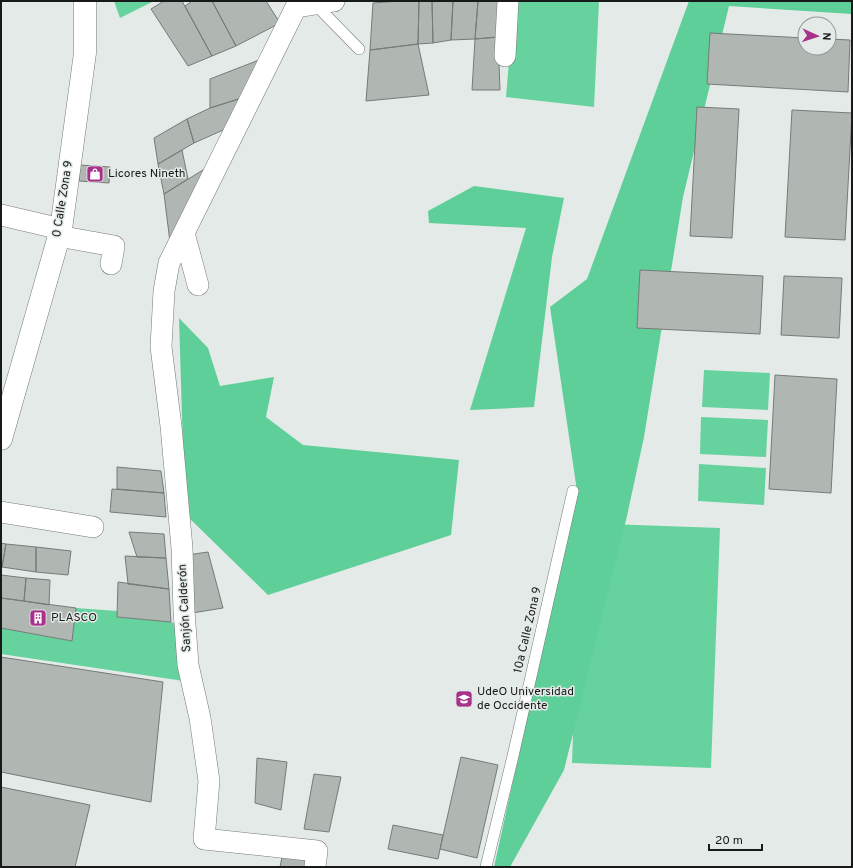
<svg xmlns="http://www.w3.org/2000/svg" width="853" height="868" viewBox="0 0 853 868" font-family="Overpass,sans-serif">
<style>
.green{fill:#66d29e}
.forest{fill:#5fcf99}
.building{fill:#b0b6b2;stroke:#767b78}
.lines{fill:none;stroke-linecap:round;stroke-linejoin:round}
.lane-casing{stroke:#757a77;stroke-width:12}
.street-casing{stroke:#757a77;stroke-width:22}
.secondary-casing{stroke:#757a77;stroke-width:23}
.lane{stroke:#fff;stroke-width:11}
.street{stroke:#fff;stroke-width:21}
.secondary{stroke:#fff;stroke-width:22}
.labels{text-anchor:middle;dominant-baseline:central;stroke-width:3;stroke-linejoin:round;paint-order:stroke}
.poi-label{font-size:12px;fill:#181a19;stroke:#e4eae7;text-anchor:start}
.street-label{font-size:12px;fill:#181a19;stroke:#e4eae7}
</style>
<rect width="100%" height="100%" fill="#e4eae7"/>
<path class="green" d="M114 1H154L120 18Z
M514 1H599L594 107 506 97Z
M704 370 770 373 768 410 702 407Z
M701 417 768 420 766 457 700 454Z
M699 464 766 468 764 505 698 501Z
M580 523 720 528 711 768 572 763Z
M76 608 117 611V617L171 622 179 625 184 681 1 654V628L71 641Z"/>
<path class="forest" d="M689 1H852V14L729 6 683 197 644 437 627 516 564 770 510 867H494L577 491 550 307 587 279Z
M474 186 564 198 552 257 534 407 470 410 526 228 429 223 428 211Z
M179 318 208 348 220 386 274 377 266 417 303 445 459 460 451 535 268 595 185 514Z"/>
<path class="building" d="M164 1H182L212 56 188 66 151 9Z
M192 1H212L236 46 212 56 185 6Z
M212 1H266L280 23 236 46Z
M399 1H419L418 44 370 50 373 3Z
M419 1H432L433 43 418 44Z
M432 1H453L451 40 433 43Z
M453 1H478L475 39 451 40Z
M478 1H501L498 37 475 39Z
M710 33 805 38V48H829V39L850 40 848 92 707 84Z
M498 37 500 90H472L475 39Z
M418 44 429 95 366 101 370 50Z
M259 60 245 97 210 108V79Z
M245 97 230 127 194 143 187 119 210 108Z
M697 107 739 109 732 238 690 236Z
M792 110 852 113 845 240 785 237Z
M187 119 194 143 158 164 154 138Z
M182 150 188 179 164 194 158 164Z
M80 165 110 167 109 183 79 181Z
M211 165 170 242 164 194Z
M640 270 763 276 760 334 637 328Z
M784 276 842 278 839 338 781 335Z
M775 375 837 379 831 493 769 489Z
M117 467 161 471 164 493 117 489Z
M112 489 164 493 166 517 110 512Z
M129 532 164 534 166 558 137 557Z
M1 543 6 544 2 567H1Z
M6 544 36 547V572L2 567Z
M36 547 71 551 68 575 36 572Z
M208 552 223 608 192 613 187 555Z
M125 556 166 558 169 589 128 584Z
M1 575 26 578 24 601 1 598Z
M26 578 50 580 49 605 24 601Z
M118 582 169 589 171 622 117 617Z
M1 598 76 608 72 641 1 628Z
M1 657 163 682 151 802 1 772Z
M461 757 498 765 477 858 440 849Z
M257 758 287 762 281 810 255 803Z
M314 774 341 777 329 832 304 829Z
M1 787 90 805 75 867H1Z
M393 825 443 835 438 859 388 849Z
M282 857 310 858 308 867H280Z"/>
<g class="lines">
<g class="lane-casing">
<path id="lane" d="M315 4 359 49
M486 867 513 756 573 491"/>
</g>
<g class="street-casing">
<path id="street" d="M299 1 169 263 164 291 161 347 171 426 182 548 184 611 188 665 200 718 209 781 204 839 317 851 315 867
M297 7 334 1
M505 56 508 1
M1 215 61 229
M184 233 198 285
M58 236 114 246 111 264
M1 512 93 527"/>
</g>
<g class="secondary-casing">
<path id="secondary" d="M1 439 61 229 85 53V1"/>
</g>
<use href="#lane" class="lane"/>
<use href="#street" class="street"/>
<use href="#secondary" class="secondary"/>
</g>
<defs>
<g id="shop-square" transform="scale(0.9)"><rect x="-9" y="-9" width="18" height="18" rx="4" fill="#a83189" stroke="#e4eae7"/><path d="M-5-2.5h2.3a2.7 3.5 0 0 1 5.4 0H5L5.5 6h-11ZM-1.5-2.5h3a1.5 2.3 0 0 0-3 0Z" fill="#fff"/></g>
<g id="building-square" transform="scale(0.9)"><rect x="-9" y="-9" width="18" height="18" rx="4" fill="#a83189" stroke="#e4eae7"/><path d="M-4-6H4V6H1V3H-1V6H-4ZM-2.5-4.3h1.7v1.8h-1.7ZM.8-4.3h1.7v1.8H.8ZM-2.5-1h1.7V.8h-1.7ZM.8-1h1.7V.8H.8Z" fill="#fff"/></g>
<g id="university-square" transform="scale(0.9)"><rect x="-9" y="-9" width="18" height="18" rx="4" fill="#a83189" stroke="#e4eae7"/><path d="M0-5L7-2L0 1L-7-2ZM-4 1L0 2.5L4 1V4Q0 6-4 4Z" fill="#fff"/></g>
</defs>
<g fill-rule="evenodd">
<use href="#shop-square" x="95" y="174"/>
<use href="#building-square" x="38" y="618"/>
<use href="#university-square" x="464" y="699"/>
</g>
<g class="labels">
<g class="poi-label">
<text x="108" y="174">Licores Nineth</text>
<text x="51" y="618">PLASCO</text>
<text x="477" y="692">UdeO Universidad<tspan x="477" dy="14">de Occidente</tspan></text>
</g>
<g class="street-label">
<text transform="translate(63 199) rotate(-81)">0 Calle Zona 9</text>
<text transform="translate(185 608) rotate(-93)">Sanjón Calderón</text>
<text transform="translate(528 630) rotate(-77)">10a Calle Zona 9</text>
</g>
</g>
<rect width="853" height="868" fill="none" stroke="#181a19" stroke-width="4"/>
<g transform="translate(817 36) rotate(93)"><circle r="19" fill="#e4eae7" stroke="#929795"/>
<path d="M0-3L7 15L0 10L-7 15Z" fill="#a83189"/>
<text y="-6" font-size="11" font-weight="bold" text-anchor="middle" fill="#181a19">N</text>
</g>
<path d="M709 844v6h53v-6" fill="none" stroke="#181a19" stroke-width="2"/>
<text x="715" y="844" font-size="12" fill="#181a19" stroke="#e4eae7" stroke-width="3" paint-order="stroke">20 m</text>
</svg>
